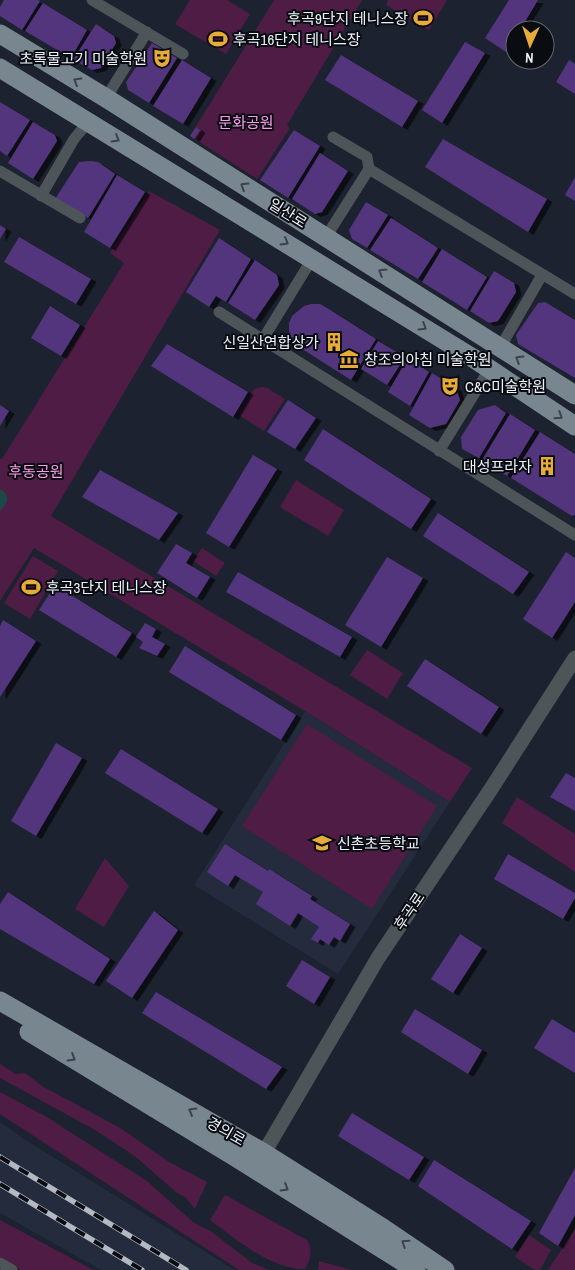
<svg xmlns="http://www.w3.org/2000/svg" width="575" height="1270" viewBox="0 0 575 1270" font-family="'Archivo Narrow','Noto Sans KR',sans-serif">
<style>
.built{fill:#232b3d}
.green{fill:#4f1c46}
.water{fill:#1d4848}
.building{fill:#53357d;filter:url(#shadow)}
.lines{fill:none;stroke-linecap:round;stroke-linejoin:round}
.minor{stroke:#4d5559;stroke-width:11}
.tertiary{stroke:#4d5559;stroke-width:15}
.primary{stroke:#78878f;stroke-width:19}
.rail-casing{stroke:#b4b8c2;stroke-width:5.5}
.rail{stroke:#090c11;stroke-width:4;stroke-dasharray:11;stroke-linecap:butt}
.oneway{stroke:#3b434a}
.labels{text-anchor:middle;dominant-baseline:central;stroke-width:4;stroke-linejoin:round;paint-order:stroke}
.poi-label{font-size:15px;fill:#edf1fa;stroke:#090c11;text-anchor:start}
.park-label{font-size:15px;fill:#fd9de9;stroke:#090c11}
.street-label{font-size:15px;fill:#edf1fa;stroke:#090c11}
</style>
<defs>
<filter id="shadow"><feDropShadow dx="5.5" dy="3" stdDeviation="0" flood-color="#0009"/></filter>
</defs>
<rect width="100%" height="100%" fill="#1c222f"/>
<path class="built" d="M305 711 450 802 338 974 194 885Z
M0 1122 29 1142 235 1270H101L0 1213Z"/>
<path class="green" d="M190 0H227L250 14 226 54 175 24Z
M274 0H362L287 125 290 128 257 179 190 136Z
M388 0H447L429 30 386 5Z
M149 191 220 230 51 516 472 768 450 802 305 711 34 548 0 601V459H2L124 263 110 253Z
M262 387 267 388 285 399 264 431 239 415 254 389Z
M296 480 344 510 328 536 280 507Z
M202 548 225 563 216 576 193 561Z
M33 556 58 571 30 619 4 603Z
M367 650 403 673 387 699 350 675Z
M307 724 437 806 372 909 242 826Z
M517 797 575 834V872L502 823Z
M105 858 129 886 104 927 75 909Z
M0 1064 16 1074 25 1073 42 1086 122 1129 169 1162 207 1182 195 1209 185 1197 177 1193 136 1157 95 1130 0 1078Z
M0 1092 45 1116 147 1181 193 1222 212 1232 252 1263 269 1270H239L0 1114Z
M225 1195 307 1240C313 1251 311 1259 305 1269 272 1270 234 1238 210 1220Z
M0 1220 86 1266 93 1270H21L0 1257Z
M575 1229V1270H548Z
M529 1235 551 1250 540 1270H535L515 1257Z
M319 1261 352 1270H353H318Z"/>
<path class="water" d="M0 489C10 494 9 504 0 510Z"/>
<path class="building" d="M4 0H38L40 1 22 30 0 16V7Z
M509 0H538L520 30H515V37L506 52 485 38Z
M43 3 87 30 71 58 25 31Z
M96 24 114 36 116 43 101 68 92 70 73 60Z
M465 42 485 53 442 123 422 110Z
M152 43 177 58 149 103 128 90 126 82Z
M341 55 418 101 402 127 325 80Z
M182 60 211 78 183 124 153 106Z
M569 60 575 64V94L556 82Z
M0 102 30 120 7 156 0 151Z
M33 122 55 135 57 141 33 179 8 163Z
M196 127 200 130 194 139 190 136Z
M294 130 320 146 288 198 260 180Z
M443 139 547 199 528 232 425 167Z
M320 153 348 171 322 212 315 214 292 199Z
M91 161 98 162 115 174 88 218 55 199 79 162Z
M117 175 145 192 110 248 84 232Z
M575 177V201L565 195Z
M366 202 388 215 367 248 352 239 349 230Z
M391 218 438 248 418 279 370 250Z
M0 225 6 229 0 239Z
M19 237 91 279 76 304 4 262Z
M219 238 251 259 226 302 216 296 209 307 186 292Z
M442 249 487 277 467 310 422 282Z
M255 260 277 275 279 285 255 320 228 303Z
M494 271 514 283 516 292 498 321 489 323 470 311Z
M545 302 575 320V378L518 344 516 335 538 303Z
M311 304H320L327 308 376 339 351 380 296 345 291 338 289 331V323L292 316 304 306Z
M50 306 80 325 61 356 31 338Z
M378 341 405 357 387 385 361 369Z
M167 344 248 392 233 417 151 366Z
M408 358 429 372 410 406 388 392Z
M432 373 456 388 460 400 446 424 430 428 409 415Z
M288 400 316 418 295 449 267 432Z
M0 405 9 411 0 426Z
M495 405 506 413 479 458 462 449 461 437 478 410Z
M510 414 535 430 507 476 482 460Z
M323 429 431 499 411 529 304 460Z
M540 432 575 454V515L572 516 511 478Z
M253 455 277 469 229 547 206 533Z
M100 470 178 513 159 540 82 497Z
M438 513 529 572 513 594 423 536Z
M176 544 192 553 186 563 210 577 197 598 157 573Z
M566 552 575 558V602L552 638 523 619Z
M387 557 423 578 381 647 345 625Z
M238 572 352 637 340 657 226 592Z
M55 585 132 633 116 657 39 610Z
M3 620 36 641 0 697V626Z
M145 623 156 629 152 637 165 644 157 656 139 648 143 642 136 637Z
M185 646 296 715 281 740 169 672Z
M425 659 499 707 481 734 407 686Z
M56 743 82 758 36 836 11 821Z
M121 749 218 809 202 833 105 773Z
M566 773 575 778V811L550 797Z
M225 844 268 871 269 869 312 896 310 899 350 924 340 941 334 937 329 945 320 939 318 943 311 939 319 927 298 913 290 926 256 904 263 892 235 875 228 886 207 872Z
M508 854 575 893V898L563 919 494 879Z
M8 892 110 959 94 984 0 929V904Z
M154 911 178 930 132 998 106 981Z
M460 934 482 948 453 993 431 979Z
M302 960 330 977 314 1004 286 986Z
M156 992 282 1067 266 1089 142 1013Z
M415 1009 482 1050 468 1074 401 1032Z
M552 1019 575 1033V1073L534 1048Z
M352 1113 424 1157 409 1180 338 1136Z
M434 1160 531 1221 512 1249 418 1186Z
M575 1168V1215L558 1246 539 1233Z"/>
<g class="lines">
<path class="minor" d="M92 0 183 54
M106 98 147 32
M333 137 367 157 369 169 575 294
M0 171 80 218
M41 196 74 139 88 122
M326 237 369 169
M219 312 575 535
M263 339 312 259
M500 348 542 275
M439 451 489 370
M0 1263 12 1270"/>
<path class="tertiary" d="M258 1163 378 958 491 789 575 658"/>
<path class="primary" d="M0 34 106 98 575 395
M0 68 473 358 575 426
M0 1001 264 1153 383 1228 445 1270
M29 1032 235 1157 416 1270"/>
<g class="rail-casing">
<path id="rail" d="M0 1157 186 1270
M0 1184 142 1270"/>
</g>
<use href="#rail" class="rail"/>
</g>
<defs><path id="oneway-chevron" d="M-2-3.5L2.5 0L-2 3.5" fill="none" stroke-width="1.6" stroke-linecap="round" stroke-linejoin="round" transform="scale(1.25)"/></defs>
<g class="oneway">
<use href="#oneway-chevron" transform="translate(77 81) rotate(-149)"/>
<use href="#oneway-chevron" transform="translate(116 139) rotate(31)"/>
<use href="#oneway-chevron" transform="translate(244 186) rotate(-148)"/>
<use href="#oneway-chevron" transform="translate(285 242) rotate(31)"/>
<use href="#oneway-chevron" transform="translate(382 272) rotate(-148)"/>
<use href="#oneway-chevron" transform="translate(423 327) rotate(32)"/>
<use href="#oneway-chevron" transform="translate(519 359) rotate(-148)"/>
<use href="#oneway-chevron" transform="translate(559 416) rotate(33)"/>
<use href="#oneway-chevron" transform="translate(72 1058) rotate(31)"/>
<use href="#oneway-chevron" transform="translate(192 1111) rotate(-150)"/>
<use href="#oneway-chevron" transform="translate(285 1188) rotate(31)"/>
<use href="#oneway-chevron" transform="translate(405 1243) rotate(-146)"/>
</g>
<defs>
<g id="stadium-bare" transform="scale(1.5)"><path d="M0-5a6.5 5 0 1 0 0 10a6.5 5 0 1 0 0-10ZM-3.5-1.8h7v3.6h-7Z" fill="#e9ab38" stroke="#090c11" stroke-width="2.5" paint-order="stroke"/></g>
<g id="theatre-bare" transform="scale(1.5)"><path d="M-5-5.5Q0-4 5-5.5V0Q5 5 0 6Q-5 5-5 0ZM-3.3-2.5H-1v1.5H-3.3ZM1-2.5H3.3v1.5H1ZM-2.8 1Q0 5.5 2.8 1Z" fill="#e9ab38" stroke="#090c11" stroke-width="2.5" paint-order="stroke"/></g>
<g id="building-bare" transform="scale(1.5)"><path d="M-4-6H4V6H1V3H-1V6H-4ZM-2.5-4.3h1.7v1.8h-1.7ZM.8-4.3h1.7v1.8H.8ZM-2.5-1h1.7V.8h-1.7ZM.8-1h1.7V.8H.8Z" fill="#e9ab38" stroke="#090c11" stroke-width="2.5" paint-order="stroke"/></g>
<g id="museum-bare" transform="scale(1.5)"><path d="M0-6L6-3V-2H-6V-3ZM-5-1h2V3h-2ZM-1-1h2V3h-2ZM3-1h2V3H3ZM-6 4H6V6H-6Z" fill="#e9ab38" stroke="#090c11" stroke-width="2.5" paint-order="stroke"/></g>
<g id="school-bare" transform="scale(1.5)"><path d="M0-5L7-2L0 1L-7-2ZM-4 1L0 2.5L4 1V4Q0 6-4 4Z" fill="#e9ab38" stroke="#090c11" stroke-width="2.5" paint-order="stroke"/></g>
</defs>
<g fill-rule="evenodd">
<use href="#stadium-bare" x="423" y="18"/>
<use href="#stadium-bare" x="218" y="39"/>
<use href="#theatre-bare" x="162" y="58"/>
<use href="#building-bare" x="334" y="342"/>
<use href="#museum-bare" x="349" y="359"/>
<use href="#theatre-bare" x="450" y="386"/>
<use href="#building-bare" x="547" y="466"/>
<use href="#stadium-bare" x="31" y="587"/>
<use href="#school-bare" x="322" y="843"/>
</g>
<g class="labels">
<g class="poi-label">
<text x="408" y="18" text-anchor="end">후곡9단지 테니스장</text>
<text x="233" y="39">후곡16단지 테니스장</text>
<text x="147" y="58" text-anchor="end">초록물고기 미술학원</text>
<text x="319" y="342" text-anchor="end">신일산연합상가</text>
<text x="364" y="359">창조의아침 미술학원</text>
<text x="465" y="386">C&amp;C미술학원</text>
<text x="532" y="466" text-anchor="end">대성프라자</text>
<text x="46" y="587">후곡3단지 테니스장</text>
<text x="337" y="843">신촌초등학교</text>
</g>
<g class="park-label">
<text x="246" y="122">문화공원</text>
<text x="36" y="471">후동공원</text>
</g>
<g class="street-label">
<text transform="translate(288 213) rotate(32)">일산로</text>
<text transform="translate(409 911) rotate(-56)">후곡로</text>
<text transform="translate(226 1131) rotate(30)">경의로</text>
</g>
</g>
<g transform="translate(530 45) rotate(183)"><circle r="24" fill="#090c11" stroke="#64686e"/>
<path d="M0-4L9 19L0 12L-9 19Z" fill="#e9ab38"/>
<text y="-8" font-size="14" font-weight="bold" text-anchor="middle" fill="#edf1fa">N</text>
</g>
</svg>
